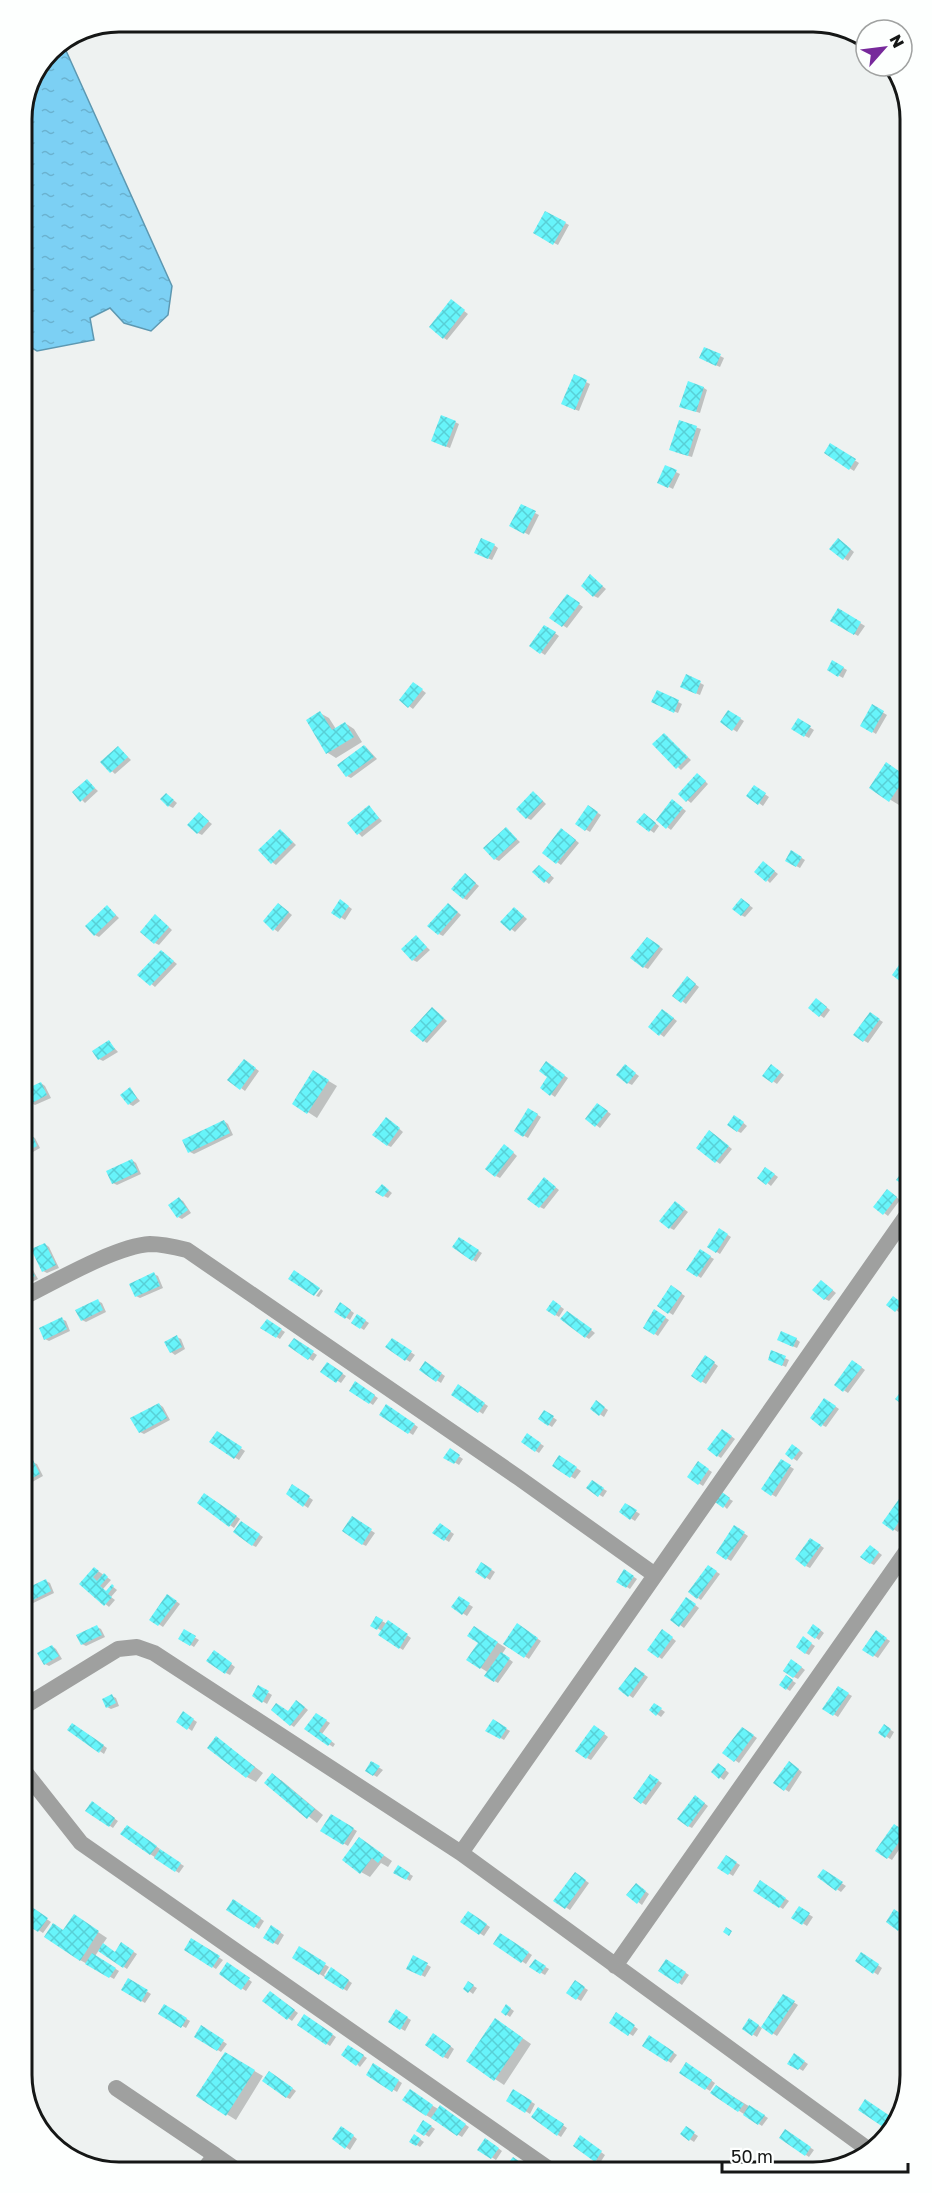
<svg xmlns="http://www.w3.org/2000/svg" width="932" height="2193" viewBox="0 0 932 2193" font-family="'Golos Text',sans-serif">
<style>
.water{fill:url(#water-ripples);stroke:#5d98b1;stroke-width:1.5}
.shadow{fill:#0003}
.building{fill:url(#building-cross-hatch)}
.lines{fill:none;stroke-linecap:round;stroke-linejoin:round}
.minor{stroke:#9fa09f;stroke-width:16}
.rim{fill:none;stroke:#151716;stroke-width:3}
</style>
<defs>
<pattern id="water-ripples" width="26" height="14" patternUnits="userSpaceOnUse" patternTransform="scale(1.5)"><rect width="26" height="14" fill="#7cd0f4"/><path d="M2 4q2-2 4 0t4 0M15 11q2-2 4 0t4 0" fill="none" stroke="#6ab2d0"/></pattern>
<pattern id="building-cross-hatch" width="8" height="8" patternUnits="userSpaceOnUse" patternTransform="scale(1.5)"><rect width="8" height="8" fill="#67f4fa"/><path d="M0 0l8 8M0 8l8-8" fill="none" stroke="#58d0d6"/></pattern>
</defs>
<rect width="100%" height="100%" fill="#eef2f1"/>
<path class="water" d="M63 44 172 286 168 315 151 331 124 323 110 308 90 318 94 340 37 351 22 342 21 112 50 49Z"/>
<path class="shadow" d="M546 213 569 225 558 245 535 233Z
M455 304 468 314 447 340 444 338Z
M720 356 724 358 720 367 704 360Z
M574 376 590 384 579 411 566 406Z
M704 388 707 390 700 413 685 408Z
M455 422 459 424 450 448 437 443Z
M680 422 701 429 692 457 675 452Z
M831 445 859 463 854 471 826 453Z
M666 467 680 474 673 489 659 482Z
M521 506 539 515 529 535 511 525Z
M842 542 854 552 848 561 844 558Z
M494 545 498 548 492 560 480 555Z
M594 579 606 589 598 598 594 596Z
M571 598 583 607 567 628 552 618Z
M839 610 865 626 858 636 832 620Z
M549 629 559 636 545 655 531 646Z
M833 662 847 670 843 678 829 670Z
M687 676 704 685 700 695 686 689Z
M417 686 426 693 413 709 401 700Z
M658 692 682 704 678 713 657 704Z
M872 706 887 715 876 734 862 725Z
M729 712 744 721 737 732 722 722Z
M320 713 329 718 336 729 345 723 354 729 362 742 336 758 328 753Z
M798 720 814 730 809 738 793 729Z
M664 735 691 760 681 770 654 744Z
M365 746 377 759 351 778 347 776Z
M119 748 131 760 115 774 102 762Z
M895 769 908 778V792L899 805 871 788Z
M701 777 708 784 691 803 680 794Z
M87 781 98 791 85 803 74 792Z
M754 787 769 797 763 806 759 803Z
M537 795 546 804 531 820 527 818Z
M170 797 177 803 173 808 169 806Z
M676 803 686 811 671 830 667 827Z
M369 807 382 821 362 837 349 823Z
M589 807 601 815 590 832 577 824Z
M199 814 212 824 202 835 198 833Z
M648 817 659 826 654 833 639 822Z
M506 829 520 842 499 861 495 859Z
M566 832 579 843 561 865 544 853Z
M284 833 296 845 276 865 272 862Z
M792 852 805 860 800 868 787 861Z
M767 865 778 874 770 883 767 880Z
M543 869 554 878 549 884 534 872Z
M469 878 479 886 467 900 463 898Z
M745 902 753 908 745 917 741 915Z
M344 903 352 909 345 920 333 912Z
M107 907 119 918 99 937 95 935Z
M282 907 292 915 278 932 274 929Z
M452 907 461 915 443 936 439 934Z
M518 911 527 919 515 932 502 922Z
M159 918 172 930 159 945 155 943Z
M416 937 430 950 417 962 413 960Z
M652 941 663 949 648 969 644 967Z
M165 954 177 964 155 987 139 974Z
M899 967 908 973V980L906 983 894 975Z
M691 981 699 987 686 1004 674 995Z
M820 1002 830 1010 824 1018 810 1008Z
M436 1011 447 1021 427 1043 424 1041Z
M667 1013 677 1021 664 1037 650 1027Z
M870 1014 883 1022 868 1043 855 1035Z
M109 1042 118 1052 103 1061 99 1059Z
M248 1063 259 1071 245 1091 241 1088Z
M550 1066 568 1078 555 1097 542 1088 549 1077Z
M775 1068 784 1075 777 1084 764 1075Z
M629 1069 639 1076 632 1085 628 1083Z
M322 1077 337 1086 317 1118 294 1103Z
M41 1083 45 1086 51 1098 35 1105 31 1103Z
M130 1089 140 1101 133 1106 129 1104Z
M601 1107 611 1114 600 1128 587 1118Z
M529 1110 541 1117 528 1138 516 1131Z
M739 1119 747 1126 741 1133 737 1131Z
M224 1121 228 1124 233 1135 194 1154 190 1152Z
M390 1121 403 1132 391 1147 387 1145Z
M714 1134 732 1149 720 1164 698 1148Z
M31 1136 35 1138 40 1148 24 1157V1140Z
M508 1148 517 1156 500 1178 496 1176Z
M132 1160 136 1163 141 1174 117 1185 113 1183Z
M770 1171 778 1177 771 1186 760 1177Z
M548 1181 559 1190 544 1209 540 1207Z
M386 1188 392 1193 388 1198 384 1196Z
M891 1193 900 1200 888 1216 884 1213Z
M179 1199 183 1201 191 1213 182 1219 178 1217Z
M679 1205 688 1212 674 1230 670 1228Z
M720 1230 731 1237 720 1254 709 1247Z
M459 1239 482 1253 476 1262 454 1247Z
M45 1244 49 1247 59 1268 47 1273 43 1271Z
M700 1251 714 1259 701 1278 688 1269Z
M29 1268 33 1270 38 1279 28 1284 24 1281Z
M154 1274 158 1276 163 1288 140 1298 136 1296Z
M825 1284 836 1293 829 1301 825 1299Z
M671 1287 685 1296 673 1315 659 1306Z
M321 1289 323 1291 319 1297 316 1296Z
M897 1300 905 1306 900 1313 896 1310Z
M98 1301 102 1303 106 1312 86 1322 82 1320Z
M554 1302 564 1309 559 1317 548 1310Z
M344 1306 354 1313 350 1320 336 1311Z
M655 1311 669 1320 658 1336 645 1327Z
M572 1315 595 1333 589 1339 586 1337Z
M358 1316 369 1323 364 1330 353 1323Z
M62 1319 66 1321 70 1331 49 1341 45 1339Z
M267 1321 285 1332 280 1339 263 1328Z
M177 1337 181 1339 185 1349 175 1355 171 1352Z
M796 1339 800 1342 797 1348 783 1342Z
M294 1340 317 1355 313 1361 290 1346Z
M392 1340 415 1355 410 1362 387 1347Z
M772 1352 789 1360 786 1367 773 1361Z
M709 1359 718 1366 706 1384 693 1376Z
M426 1363 445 1376 441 1383 421 1370Z
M327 1364 346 1376 341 1383 322 1371Z
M857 1364 865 1370 848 1393 836 1385Z
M355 1383 378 1398 373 1405 351 1390Z
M458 1386 488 1406 483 1414 453 1394Z
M596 1402 608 1410 604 1417 592 1409Z
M829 1402 839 1409 826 1427 822 1425Z
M159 1404 163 1407 170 1420 144 1434 140 1432Z
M387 1406 418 1427 413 1435 381 1414Z
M545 1412 557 1420 552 1427 540 1419Z
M218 1433 245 1451 239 1460 211 1442Z
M727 1433 735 1439 721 1458 718 1456Z
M527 1435 544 1446 539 1453 536 1451Z
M797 1448 803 1453 797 1461 787 1454Z
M450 1450 463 1459 459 1465 446 1457Z
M560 1457 581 1471 575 1479 554 1466Z
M781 1461 794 1469 776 1497 763 1489Z
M32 1462 37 1464 43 1476 25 1486V1466Z
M698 1463 712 1472 703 1486 689 1477Z
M592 1482 607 1491 603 1497 588 1488Z
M293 1486 313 1500 308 1508 288 1494Z
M209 1497 240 1519 234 1528 199 1503Z
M726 1497 733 1501 727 1509 724 1506Z
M899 1501 910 1507V1514L898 1532 884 1523Z
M626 1505 640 1514 635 1521 621 1512Z
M352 1518 375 1533 366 1546 362 1544Z
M246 1525 263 1537 256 1547 252 1545Z
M440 1525 454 1534 449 1542 435 1533Z
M735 1527 748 1536 731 1561 718 1553Z
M815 1542 824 1548 810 1568 806 1566Z
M874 1549 882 1555 874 1565 870 1563Z
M482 1564 495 1572 490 1580 477 1571Z
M709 1567 720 1574 701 1600 698 1598Z
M98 1571 111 1580 103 1589 107 1592 112 1586 117 1590 111 1597 115 1600 109 1607 82 1584Z
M625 1571 637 1579 630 1589 618 1581Z
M46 1581 50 1583 54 1593 25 1607V1591Z
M172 1598 180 1604 163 1627 151 1619Z
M459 1598 473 1607 467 1616 453 1607Z
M690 1601 699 1608 684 1628 672 1619Z
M377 1618 387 1624H392L411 1638 403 1650 380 1635 382 1631 372 1625Z
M517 1625 541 1641 529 1659 505 1643Z
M97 1627 101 1629 105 1637 86 1646 82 1644Z
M818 1628 824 1633 819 1640 815 1637Z
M184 1631 199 1640 194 1647 180 1638Z
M876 1632 890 1641 878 1658 864 1649Z
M483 1633 506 1648 502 1654 513 1662 498 1683 486 1676 489 1673 481 1668 480 1643Z
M666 1633 676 1641 662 1659 659 1657Z
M807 1641 815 1646 809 1655 805 1653Z
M52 1646 56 1649 62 1659 49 1666 45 1664Z
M218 1654 235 1667 230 1675 226 1673Z
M796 1663 805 1670 798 1679 794 1677Z
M639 1671 648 1677 633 1698 620 1689Z
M786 1677 796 1683 790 1691 781 1685Z
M259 1687 272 1695 267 1704 254 1696Z
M838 1688 852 1696 838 1717 824 1708Z
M112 1696 116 1698 119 1706 111 1709 107 1707Z
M301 1704 308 1710 294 1727 291 1725 288 1713Z
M655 1705 665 1712 661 1717 651 1710Z
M183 1713 197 1722 192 1731 178 1721Z
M320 1717 330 1723 322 1734 335 1744 333 1747 306 1729Z
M493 1721 510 1731 504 1740 487 1730Z
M884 1726 894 1732 890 1739 880 1732Z
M77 1727 107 1748 104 1754 69 1730Z
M598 1729 608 1737 591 1760 587 1758Z
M747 1731 757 1738 739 1763 725 1753Z
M217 1738 263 1773 256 1782 247 1777Z
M372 1763 383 1770 377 1777 367 1771Z
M793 1765 802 1772 789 1792 776 1783Z
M722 1767 729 1773 724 1780 713 1772Z
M654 1778 662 1783 646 1805 635 1798Z
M281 1780 323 1815 317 1823 266 1783Z
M699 1799 708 1806 692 1828 688 1826Z
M96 1806 118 1821 113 1828 87 1810Z
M331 1816 357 1831 348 1846 323 1831Z
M898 1828 909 1835 892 1860 877 1851Z
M131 1829 160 1849 159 1850 184 1866 179 1873 150 1854Z
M360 1839 392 1861 388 1867 381 1863 370 1877 361 1872Z
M727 1857 740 1865 733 1876 719 1867Z
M398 1867 413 1876 410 1881 395 1872Z
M823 1871 846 1886 841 1892 819 1877Z
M579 1876 589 1883 570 1910 556 1901Z
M761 1882 789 1901 783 1909 755 1891Z
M640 1887 649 1894 642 1905 629 1895Z
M233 1901 264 1921 259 1929 228 1910Z
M26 1905 51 1922 43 1933 26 1922Z
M799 1908 813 1917 807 1926 793 1917Z
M894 1911 910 1922 903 1932 888 1921Z
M468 1913 490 1927 484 1936 462 1922Z
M83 1922 107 1938 102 1945 115 1953 121 1944 137 1954 127 1969 99 1950 95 1956 119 1971 114 1979 80 1960 64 1932Z
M272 1927 284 1935 278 1945 265 1938Z
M501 1935 532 1955 526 1964 495 1943Z
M192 1940 223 1960 216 1969 186 1949Z
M299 1948 329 1967 324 1975 326 1977 331 1969 352 1983 347 1991 294 1958Z
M862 1954 882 1968 878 1975 857 1961Z
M414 1957 431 1967 425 1977 408 1968Z
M666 1960 689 1975 682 1985 660 1970Z
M535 1961 549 1969 545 1975 531 1967Z
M231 1966 252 1982 246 1991 221 1974Z
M129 1980 151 1994 145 2003 123 1989Z
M575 1982 588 1990 581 2001 568 1993Z
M468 1983 477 1988 473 1994 465 1988Z
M274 1995 298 2013 292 2021 264 2001Z
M784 1996 798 2005 777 2036 763 2027Z
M165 2006 190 2021 186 2028 160 2013Z
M507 2006 514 2011 510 2017 503 2012Z
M396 2011 411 2020 405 2031 390 2022Z
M305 2016 336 2037 330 2046 327 2044Z
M619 2016 638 2029 633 2036 611 2022Z
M750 2020 762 2028 757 2037 744 2029Z
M504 2025 531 2044 504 2085 468 2061Z
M202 2027 227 2044 221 2052 196 2036Z
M438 2037 454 2049 448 2059 444 2057Z
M650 2037 677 2055 671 2063 644 2045Z
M349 2047 367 2058 360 2067 357 2064Z
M226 2054 263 2076 236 2120 198 2096Z
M795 2055 808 2064 803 2071 790 2063Z
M687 2064 715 2083 710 2091 681 2072Z
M373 2065 402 2083 397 2092 368 2074Z
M274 2075 296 2091 290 2099 286 2097Z
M721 2089 768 2118 762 2126 712 2093Z
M513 2091 535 2104 530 2114 508 2100Z
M866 2101 895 2121 890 2130 860 2110Z
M426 2102 440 2110H444L469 2127 462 2137 426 2115Z
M539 2109 567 2128 561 2137 558 2135Z
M424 2122 435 2129 429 2137 418 2130Z
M686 2128 698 2136 694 2142 682 2134Z
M346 2130 357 2139 350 2150 346 2147Z
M785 2131 814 2150 809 2157 781 2138Z
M418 2138 424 2142 420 2147 411 2141Z
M584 2140 605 2155 600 2163 575 2146Z
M490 2142 502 2151 496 2160 479 2149Z
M517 2161 528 2169H510L507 2167Z"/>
<path class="building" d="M545 211 566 222 553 245 533 233Z
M451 299 465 310 443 339 429 327Z
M704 347 721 354 716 366 699 358Z
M574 374 587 380 575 410 561 404Z
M688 381 704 387 696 412 679 407Z
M441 415 456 421 446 447 431 441Z
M679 420 697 426 688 456 669 450Z
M830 443 856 459 849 470 824 453Z
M665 465 677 470 668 488 657 483Z
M521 504 536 511 524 534 509 526Z
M481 538 495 544 488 559 474 553Z
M838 538 851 549 843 560 829 549Z
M590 574 603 586 593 597 581 586Z
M567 594 580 603 562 627 549 618Z
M838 608 861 622 854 635 830 621Z
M544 625 556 632 540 654 529 646Z
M832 660 844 667 838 677 827 670Z
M686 674 701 681 696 694 680 687Z
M413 682 423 689 408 708 399 700Z
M657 690 679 700 674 713 651 702Z
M872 704 884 711 872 733 860 726Z
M728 710 741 718 732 731 720 722Z
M320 711 332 730 345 722 354 737 326 754 306 720Z
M798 718 811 726 804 737 791 729Z
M664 733 688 757 676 769 652 744Z
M364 745 374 757 346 777 337 765Z
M118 746 128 757 110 773 100 762Z
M886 762 906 776 889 802 869 788Z
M697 773 706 781 686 802 678 794Z
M87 779 95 788 80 802 72 792Z
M754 785 766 793 758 805 746 796Z
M533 791 543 801 526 819 516 809Z
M166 793 174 800 168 807 160 799Z
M672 799 683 808 666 829 656 820Z
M369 805 379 818 357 835 347 823Z
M588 805 598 812 585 831 575 824Z
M199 812 209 821 197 834 187 825Z
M644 813 656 823 649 832 636 822Z
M506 827 517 839 494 860 483 848Z
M561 828 576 840 556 864 542 853Z
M280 829 293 842 271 864 258 850Z
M791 850 802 857 796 867 785 861Z
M763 861 775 871 766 882 754 872Z
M539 865 551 875 544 883 532 872Z
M465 873 476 883 463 899 451 889Z
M741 898 750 905 741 916 732 909Z
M340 899 349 906 340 919 331 913Z
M278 903 289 912 273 931 263 921Z
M448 903 458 912 438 935 427 926Z
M107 905 116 915 94 936 85 926Z
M514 907 524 916 510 931 500 922Z
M155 914 169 927 154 944 140 932Z
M416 935 427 947 412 961 401 949Z
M647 937 660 946 643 968 630 958Z
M161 950 174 961 150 986 137 975Z
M899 965 908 972 901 982 892 975Z
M687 976 696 984 681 1003 672 996Z
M816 998 827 1007 819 1017 808 1008Z
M432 1007 444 1018 423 1042 410 1031Z
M662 1009 674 1018 659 1036 648 1027Z
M870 1012 880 1019 863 1042 853 1035Z
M109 1040 115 1049 98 1060 92 1051Z
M244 1059 256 1068 240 1090 227 1080Z
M546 1061 565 1075 550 1096 540 1088 547 1077 539 1071Z
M625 1064 636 1073 627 1084 616 1075Z
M771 1064 781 1072 772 1083 762 1076Z
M313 1070 329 1080 307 1114 292 1104Z
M41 1082 47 1095 30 1104 24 1090Z
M130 1087 137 1098 128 1105 120 1095Z
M597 1103 608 1111 595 1127 585 1119Z
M528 1108 538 1114 523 1137 514 1131Z
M734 1115 744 1122 737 1132 727 1125Z
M386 1117 400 1128 387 1146 372 1135Z
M224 1120 230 1133 188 1153 182 1140Z
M709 1130 729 1146 715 1163 696 1148Z
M32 1134 37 1146 24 1153V1139Z
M504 1144 514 1152 495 1177 485 1169Z
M132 1159 138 1172 112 1184 106 1171Z
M765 1167 775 1174 766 1185 757 1178Z
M902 1172 909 1177 905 1186 896 1180Z
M544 1177 556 1187 539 1208 527 1199Z
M382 1184 389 1190 383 1197 375 1192Z
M887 1189 897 1197 883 1215 873 1207Z
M179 1197 188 1210 177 1218 168 1205Z
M675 1201 685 1209 669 1229 659 1221Z
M719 1228 728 1234 716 1253 707 1247Z
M459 1237 479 1250 472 1261 452 1247Z
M45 1243 56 1265 42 1272 31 1249Z
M700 1249 711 1256 697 1277 686 1270Z
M29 1266 35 1276 24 1282V1269Z
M294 1270 320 1288 314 1296 288 1279Z
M154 1272 160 1286 135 1297 129 1284Z
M821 1280 833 1290 824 1300 812 1290Z
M671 1285 682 1293 668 1314 657 1306Z
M893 1296 902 1303 895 1312 886 1305Z
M98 1299 103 1310 81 1321 75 1310Z
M553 1300 561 1306 555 1316 546 1310Z
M340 1302 351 1310 345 1319 334 1312Z
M654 1309 666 1317 654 1335 643 1328Z
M567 1311 592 1329 585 1338 560 1319Z
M357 1314 366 1320 360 1329 351 1323Z
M62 1317 67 1329 44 1340 39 1328Z
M267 1319 282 1329 276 1338 260 1328Z
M781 1331 797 1338 793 1347 777 1340Z
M177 1335 182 1347 170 1353 164 1342Z
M294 1338 314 1351 308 1360 288 1346Z
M392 1338 412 1351 405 1361 385 1347Z
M771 1350 786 1356 782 1366 768 1360Z
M705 1355 715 1362 701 1383 691 1376Z
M852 1360 862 1367 843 1392 834 1385Z
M425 1361 442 1373 436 1382 419 1370Z
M327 1362 343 1373 336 1383 320 1372Z
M355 1381 375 1395 369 1404 349 1391Z
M458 1384 485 1403 478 1413 451 1395Z
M899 1394 903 1397 900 1403 895 1399Z
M824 1398 836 1406 821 1427 810 1418Z
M596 1400 605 1407 599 1416 590 1409Z
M159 1403 167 1418 139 1433 130 1418Z
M386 1404 415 1424 408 1434 379 1415Z
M544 1410 554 1416 548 1426 538 1419Z
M722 1429 732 1436 717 1457 707 1449Z
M217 1431 242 1447 234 1459 209 1442Z
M527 1433 541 1443 535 1452 521 1442Z
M792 1444 800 1450 792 1460 785 1454Z
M450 1448 460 1455 454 1464 443 1458Z
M559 1455 577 1467 570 1478 552 1466Z
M781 1459 791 1465 771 1496 761 1489Z
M33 1460 40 1474 25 1482 24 1464Z
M698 1461 709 1469 698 1485 687 1477Z
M592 1480 604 1488 598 1497 586 1488Z
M292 1484 310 1496 303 1507 286 1494Z
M722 1492 730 1498 723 1508 715 1502Z
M204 1493 237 1516 229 1527 197 1503Z
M899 1499 909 1506 893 1531 882 1523Z
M625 1503 637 1510 630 1520 619 1512Z
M352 1516 372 1529 362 1545 342 1531Z
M241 1521 260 1534 252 1546 233 1532Z
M440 1523 451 1531 444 1541 432 1533Z
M734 1525 745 1532 726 1560 716 1553Z
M810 1538 821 1545 805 1567 795 1559Z
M870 1545 879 1552 870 1564 860 1557Z
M481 1562 492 1569 485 1579 475 1572Z
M708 1565 717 1571 697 1599 688 1592Z
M94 1567 99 1571 93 1577 97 1581 104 1573 108 1577 100 1586 106 1591 112 1584 114 1586 108 1594 112 1597 104 1606 79 1584Z
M624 1569 634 1576 626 1588 616 1582Z
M46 1579 51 1591 25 1604V1589Z
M910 1586V1601L903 1596Z
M167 1594 177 1601 158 1626 149 1620Z
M459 1596 470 1603 462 1615 451 1607Z
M686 1597 696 1604 679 1627 670 1620Z
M376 1616 383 1620 377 1630 370 1626Z
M388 1620 408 1634 399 1649 378 1635Z
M517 1623 538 1638 524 1658 503 1644Z
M813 1624 821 1630 815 1639 807 1633Z
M97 1625 102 1635 81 1645 76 1635Z
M474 1626 498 1642 480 1669 466 1660 478 1643 467 1636Z
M184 1629 196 1636 190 1646 178 1639Z
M662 1629 673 1637 658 1658 647 1650Z
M876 1630 887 1638 873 1657 862 1650Z
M803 1636 812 1643 805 1654 796 1647Z
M52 1645 59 1656 44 1665 37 1653Z
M214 1650 232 1663 225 1674 206 1661Z
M501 1652 510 1658 494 1682 484 1676Z
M791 1659 802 1667 793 1678 783 1671Z
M635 1667 645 1674 628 1697 618 1689Z
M786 1675 793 1680 786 1690 779 1685Z
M258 1685 269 1691 262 1703 252 1696Z
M838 1686 849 1693 833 1716 822 1709Z
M112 1694 116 1703 106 1708 102 1699Z
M296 1700 305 1707 290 1726 271 1710 276 1703 288 1711Z
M654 1703 662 1708 656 1716 649 1710Z
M183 1711 194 1719 187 1730 176 1722Z
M316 1713 327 1720 319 1731 332 1741 328 1746 304 1729Z
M493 1719 507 1728 500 1739 485 1731Z
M72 1723 104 1745 99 1753 67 1730Z
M884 1724 891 1729 885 1738 878 1733Z
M594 1725 605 1733 586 1759 575 1751Z
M742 1727 754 1735 734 1762 722 1753Z
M216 1736 255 1767 246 1778 207 1748Z
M371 1761 380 1766 373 1776 365 1771Z
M789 1761 799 1769 784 1791 773 1783Z
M718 1763 726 1769 719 1779 711 1772Z
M272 1773 315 1809 307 1819 264 1783Z
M650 1774 659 1780 641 1804 633 1798Z
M695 1795 705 1803 688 1827 677 1819Z
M92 1801 115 1818 109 1827 85 1811Z
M331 1814 354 1828 343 1845 320 1831Z
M894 1824 906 1832 887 1859 875 1851Z
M127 1825 157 1846 150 1855 120 1834Z
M359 1837 384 1855 378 1863 372 1858 360 1874 342 1860Z
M160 1849 181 1863 175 1872 154 1858Z
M726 1855 737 1862 728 1875 717 1868Z
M398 1865 410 1873 406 1880 393 1873Z
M823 1869 843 1882 836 1891 817 1877Z
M575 1872 586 1880 565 1909 553 1901Z
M760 1880 786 1898 779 1908 753 1891Z
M636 1883 646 1891 637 1904 626 1895Z
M233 1899 261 1918 254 1928 226 1910Z
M26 1903 48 1918 38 1932 26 1924Z
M799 1906 810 1913 802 1925 791 1918Z
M894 1909 907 1918 898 1931 886 1922Z
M468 1911 487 1924 479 1935 460 1922Z
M74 1914 99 1931 80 1961 44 1937 53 1923 63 1930Z
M271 1925 281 1932 273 1944 263 1938Z
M726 1927 732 1931 729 1936 723 1932Z
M500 1933 529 1952 521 1963 493 1944Z
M191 1938 220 1956 212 1968 184 1950Z
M121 1942 134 1951 123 1968 98 1951 103 1943 115 1952Z
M299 1946 326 1963 319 1975 292 1958Z
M861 1952 879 1964 873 1974 855 1961Z
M92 1953 116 1968 109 1978 85 1964Z
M413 1955 428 1963 421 1976 406 1969Z
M535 1959 546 1966 540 1974 529 1967Z
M666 1959 686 1972 678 1984 658 1971Z
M227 1962 250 1978 241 1990 219 1974Z
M331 1967 349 1980 343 1990 324 1978Z
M128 1978 148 1990 141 2002 121 1990Z
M575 1980 585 1987 576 2000 566 1993Z
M468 1981 474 1985 468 1993 463 1989Z
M270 1991 295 2010 287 2020 262 2001Z
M783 1994 795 2001 772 2035 761 2027Z
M164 2004 187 2018 181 2028 158 2014Z
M506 2004 511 2008 506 2016 501 2012Z
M396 2009 408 2017 400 2030 388 2022Z
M616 2012 635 2025 628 2036 609 2023Z
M304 2014 333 2034 326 2045 297 2025Z
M495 2018 523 2038 494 2081 466 2061Z
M749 2018 759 2025 752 2036 742 2029Z
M201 2025 224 2040 217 2051 194 2037Z
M433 2033 451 2046 443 2058 425 2045Z
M649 2035 674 2052 667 2062 642 2046Z
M348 2045 364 2055 356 2066 341 2055Z
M225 2052 255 2070 226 2116 196 2096Z
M794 2053 805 2061 798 2070 787 2064Z
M686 2062 712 2080 705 2090 679 2073Z
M373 2063 399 2080 392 2092 366 2075Z
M269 2071 293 2088 286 2098 262 2081Z
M716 2085 744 2104 738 2112 710 2093Z
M410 2089 433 2105 426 2116 402 2100Z
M513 2089 532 2101 525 2113 506 2101Z
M865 2099 893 2118 886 2129 858 2110Z
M440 2105 466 2124 457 2136 431 2118Z
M749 2105 765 2115 758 2125 743 2115Z
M538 2107 564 2124 557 2136 531 2117Z
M423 2120 432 2126 424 2136 416 2131Z
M341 2126 354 2135 345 2149 332 2139Z
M686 2126 695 2132 689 2141 680 2134Z
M785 2129 811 2147 805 2156 779 2138Z
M414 2134 421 2139 416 2146 409 2142Z
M580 2135 602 2151 595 2162 573 2146Z
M485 2138 499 2148 491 2159 477 2150Z
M86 2155 99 2165 97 2166 82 2160Z
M513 2157 530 2169 505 2167Z
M620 2162 629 2168H615Z
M149 2165 158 2171 144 2172Z"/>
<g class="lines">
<path class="minor" d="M24 1297C56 1281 116 1246 150 1244 162 1244 175 1247 187 1250L519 1478 655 1575
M25 1706 118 1649 137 1647 154 1653 461 1853 869 2150
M25 1772 81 1843 549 2169
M461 1853 909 1212
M615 1966 910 1546
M116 2088 215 2155
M203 2171 215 2155 238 2171"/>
</g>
<path d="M0 0H932V2193H0ZM119 32H813A87 87 0 0 1 900 119V2075A87 87 0 0 1 813 2162H119A87 87 0 0 1 32 2075V119A87 87 0 0 1 119 32Z" fill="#fdfffe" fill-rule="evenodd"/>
<path class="rim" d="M119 32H813A87 87 0 0 1 900 119V2075A87 87 0 0 1 813 2162H119A87 87 0 0 1 32 2075V119A87 87 0 0 1 119 32Z"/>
<g transform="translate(884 48) rotate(62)"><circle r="28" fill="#fdfffe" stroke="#a0a2a1" stroke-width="1.5"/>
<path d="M0-4.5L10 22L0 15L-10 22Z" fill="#77299b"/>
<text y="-9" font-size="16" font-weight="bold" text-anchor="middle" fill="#151716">N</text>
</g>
<path d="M722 2163v9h186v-9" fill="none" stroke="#151716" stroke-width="3"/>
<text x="731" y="2163" font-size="18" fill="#151716" stroke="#fdfffe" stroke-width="4.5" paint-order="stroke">50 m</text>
</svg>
